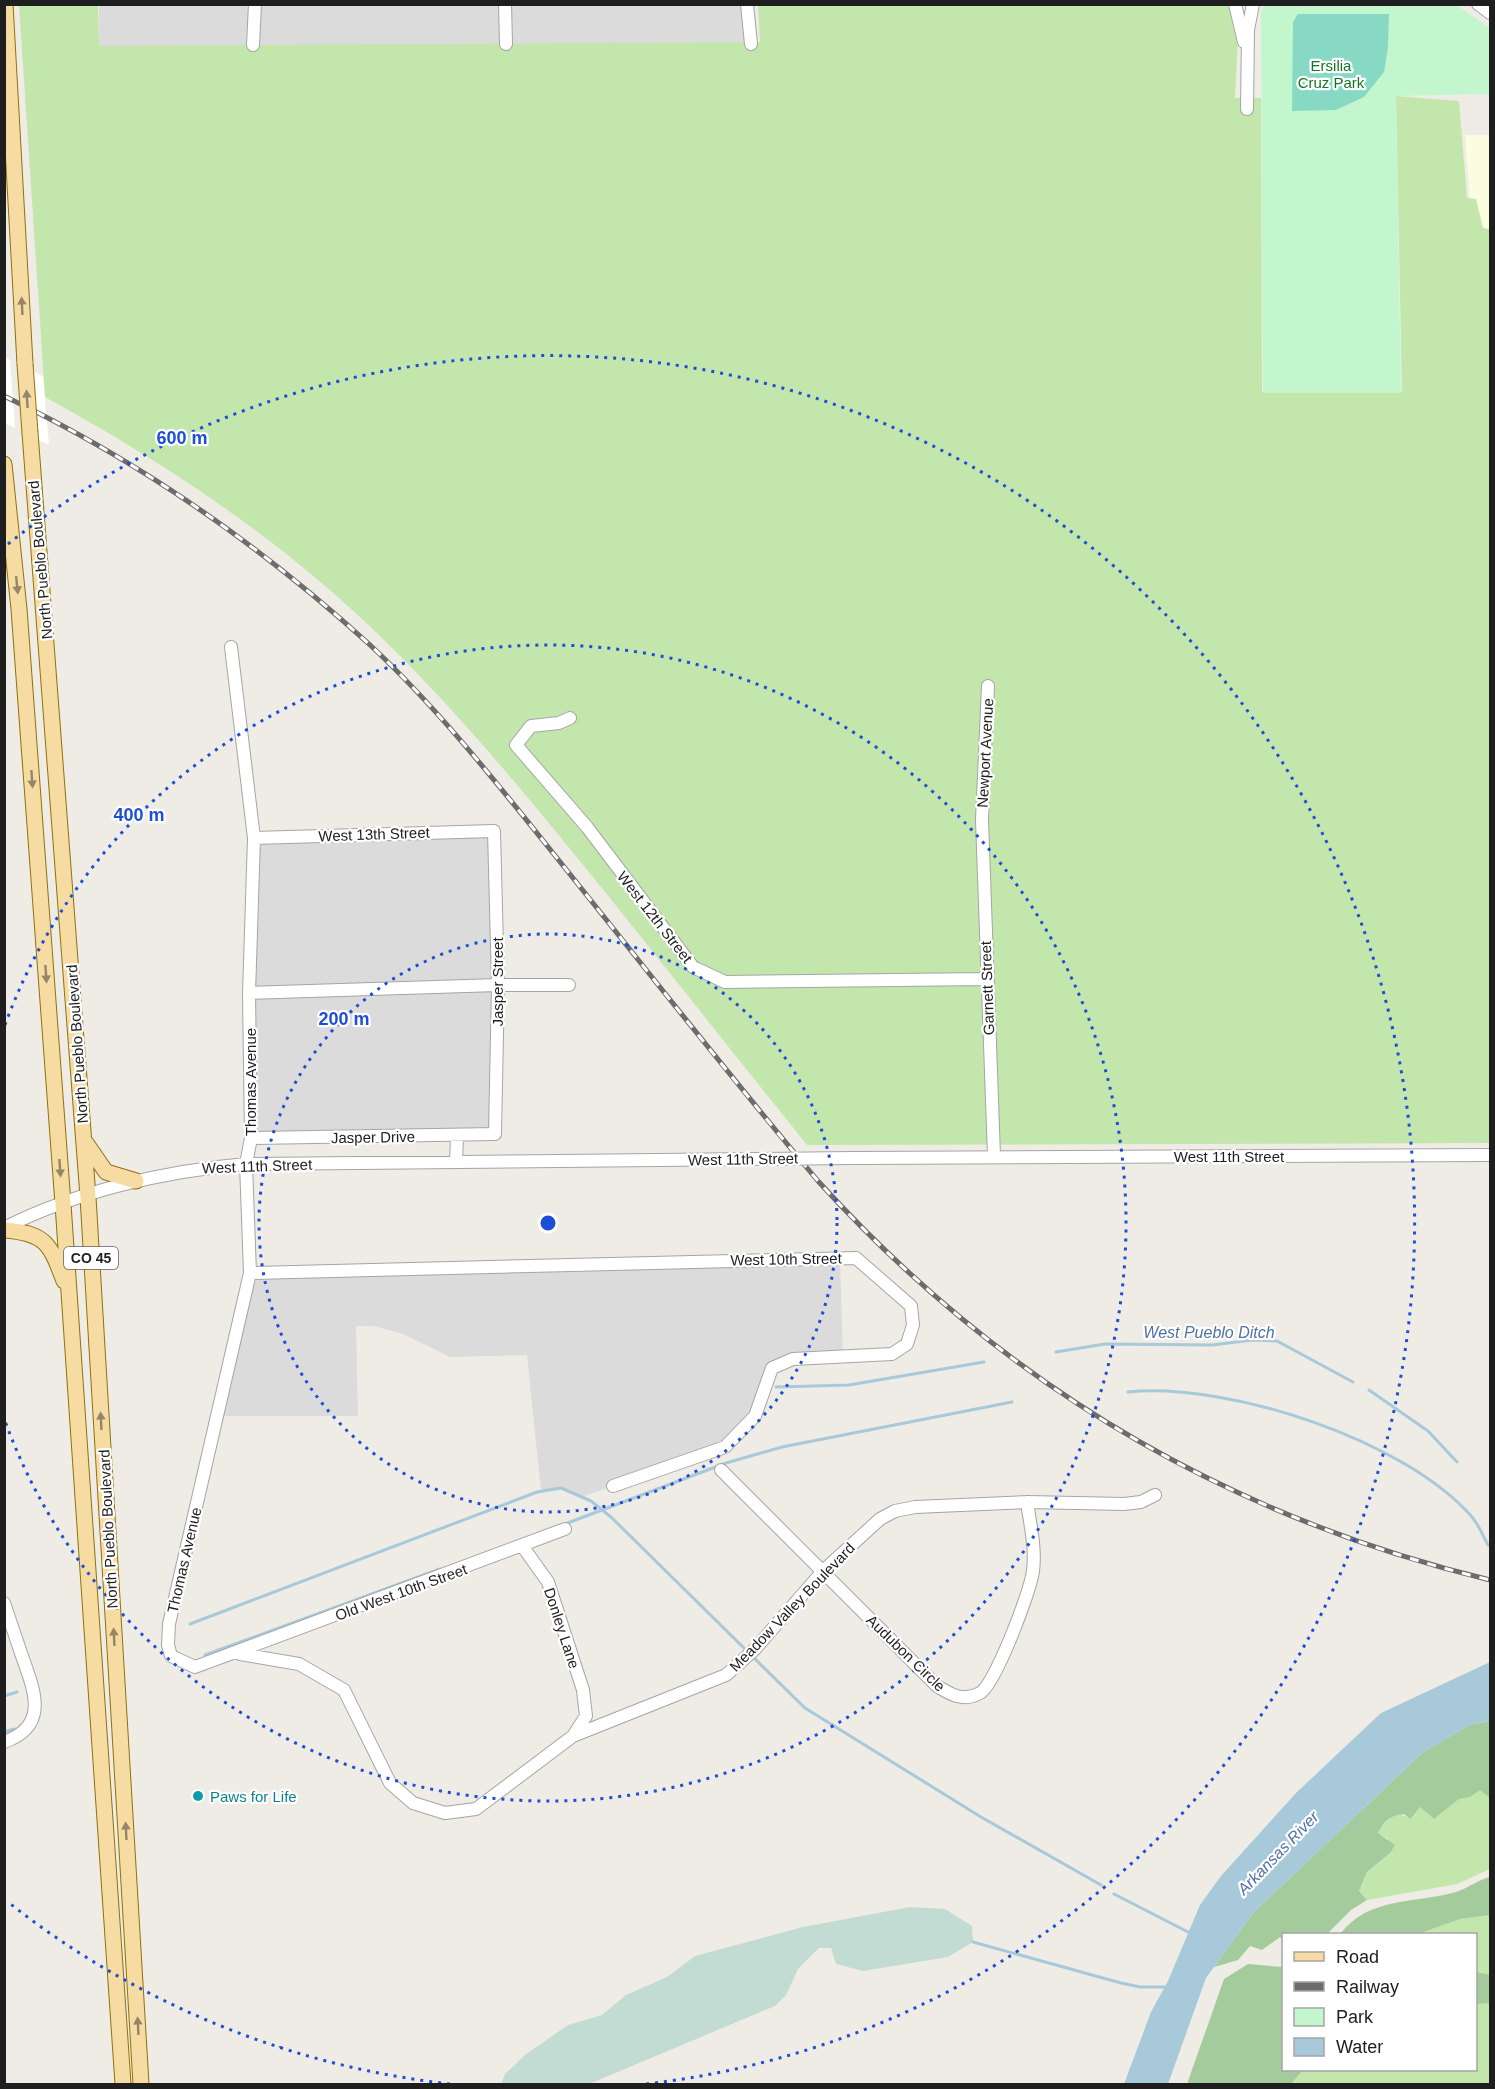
<svg xmlns="http://www.w3.org/2000/svg" width="1495" height="2089" viewBox="0 0 1495 2089" font-family="Arial,sans-serif">
<style>
.residential{fill:#dcdbdb}
.education{fill:#fafddf}
.grass{fill:#c3e6ad}
.forest{fill:#a4cb9c}
.wetland{fill:#c3dcd3}
.park{fill:#c4f6ce}
.pitch{fill:#87d9c3}
.water{fill:#a8c9da}
.pier{fill:#fff}
.lines{fill:none;stroke-linecap:round;stroke-linejoin:round}
.stream{stroke:#a8c9da;stroke-width:3}
.minor-casing{stroke:#a5a5a5;stroke-width:14}
.major-casing{stroke:#907209;stroke-width:17}
.minor{stroke:#fff;stroke-width:12}
.major{stroke:#f6dba2;stroke-width:15}
.rail-casing{stroke:#6c6c6c;stroke-width:5}
.rail{stroke:#fff;stroke-width:3;stroke-dasharray:9;stroke-linecap:butt}
.minor-bridge-casing{stroke:#a5a5a5;stroke-width:14;stroke-linecap:butt}
.major-bridge-casing{stroke:#907209;stroke-width:17;stroke-linecap:butt}
.minor-bridge{stroke:#fff;stroke-width:12}
.major-bridge{stroke:#f6dba2;stroke-width:15}
.oneway{fill:#958667}
.ring{fill:none;stroke:#1d4ed8;stroke-width:3;stroke-dasharray:3 6}
.culture-dot{fill:#0f9aa8;stroke:#fff;stroke-width:2}
.labels{text-anchor:middle;dominant-baseline:central;stroke-width:4.5;stroke-linejoin:round;paint-order:stroke}
.shield{fill:#fff;stroke:#626262;stroke-width:1.5}
.shield-label{font-size:14px;font-weight:bold;fill:#1e1e1e}
.park-label{font-size:15px;fill:#127626;stroke:#fff}
.street-label{font-size:15px;fill:#1e1e1e;stroke:#fff}
.culture-label{font-size:15px;fill:#0d838f;stroke:#fff;text-anchor:start}
.water-label{font-size:16px;font-style:italic;fill:#5072a8;stroke:#fff}
.centre{fill:#1d4ed8;stroke:#fff;stroke-width:3}
.ring-label{font-size:18px;text-anchor:middle;font-weight:bold;fill:#1d4ed8;stroke:#fff;stroke-width:4.5;stroke-linejoin:round;paint-order:stroke}
</style>
<rect width="100%" height="100%" fill="#eeece5"/>
<path class="residential" d="M99 5H749L751 44 99 47Z
M494 831 495 1134 251 1138 254 838Z
M840 1258 843 1357 772 1368 755 1416 725 1447 581 1497 561 1488 541 1491 527 1355 450 1357 403 1334 374 1326H356L358 1416H217L250 1273Z"/>
<path class="education" d="M1465 135H1490V241L1473 242Z"/>
<path class="grass" d="M19 5H98L99 46 760 42 758 5H1232L1238 38 1235 98H1261L1262 392 1402 391 1396 96 1459 101 1467 198 1476 199 1483 228 1490 229V1143L807 1145C738 1059 670 973 601 887 531 801 462 716 383 639 284 542 166 463 45 397Z
M1480 1789 1490 1798V1869L1457 1884 1367 1900 1359 1891 1367 1872 1390 1853 1388 1839 1378 1833C1385 1819 1396 1809 1412 1819L1420 1807 1434 1819 1459 1799 1470 1797Z
M1490 1915V2084H1291L1303 2070H1476V1934H1418L1460 1919Z"/>
<path class="forest" d="M1490 1721V1798L1480 1790 1470 1797 1459 1799 1434 1819 1420 1807 1411 1819 1404 1814C1389 1816 1385 1820 1378 1833L1395 1845 1390 1853 1367 1872 1359 1891 1367 1900 1351 1910 1327 1934H1284L1283 1940 1280 1937 1262 1950 1250 1946 1238 1960 1214 1967 1253 1913 1422 1753 1469 1725Z
M1490 1877V1915L1460 1919 1418 1934H1340C1370 1896 1414 1904 1456 1892 1468 1888 1478 1880 1490 1877Z
M1248 1964 1283 1967 1284 2070H1303L1291 2084H1187L1224 1979Z
M1476 1972 1490 1975 1489 2003 1476 2004Z"/>
<path class="wetland" d="M910 1907 945 1909 972 1926 973 1942 948 1957 863 1971 836 1964 831 1948H819L798 1969 786 1995 775 2006 589 2084H501L505 2074 525 2055 568 2025 602 2015 626 1995 667 1977 695 1956 803 1927Z"/>
<path class="park" d="M1264 4 1456 5 1490 28V94L1396 96 1401 393H1263L1261 14Z"/>
<path class="pitch" d="M1298 14H1389L1388 47 1384 72 1364 97 1336 110 1292 111 1293 22Z"/>
<path class="water" d="M1490 1662V1721L1469 1725 1422 1753 1253 1913 1206 1978 1168 2084H1124L1151 2012 1168 1981 1200 1905 1221 1876 1296 1793 1381 1713Z"/>
<path class="pier" d="M5 357 10 360 15 428 5 423Z
M20 366 43 376 49 445 25 433Z"/>
<g class="lines">
<path class="stream" d="M1056 1352 1105 1344 1212 1345 1253 1340 1277 1341 1353 1382
M776 1387 849 1385 984 1362
M1369 1390 1428 1431 1457 1462
M1128 1392C1229 1382 1405 1440 1472 1517 1479 1525 1483 1536 1488 1545
M565 1524 726 1463 782 1447 1012 1402
M190 1624 537 1492 561 1488 591 1501 611 1517 748 1652
M205 1655 440 1569
M753 1657 805 1708 981 1817 1101 1885
M4 1696 17 1692
M4 1732 14 1729
M1114 1894 1192 1934
M973 1942 1121 1983 1140 1987H1164"/>
<g class="minor-casing">
<path id="minor" d="M505 4 506 44
M747 4 751 44
M1235 4 1244 42
M1478 4 1490 13
M253 45 255 4
M1247 109 1248 30 1253 4
M231 647 254 838 249 993 251 1138 246 1164 250 1273 169 1624 168 1645 171 1656 195 1667 565 1529
M988 686 982 820 994 1156
M570 718 559 723 531 726 516 745 587 827 693 967 725 982 986 979
M249 993 498 985H569
M251 1138 495 1134 498 985 494 831 254 838
M853 1158 1490 1155
M456 1162 457 1136
M4 1228C77 1191 165 1171 246 1164L758 1159
M250 1273 856 1258 911 1306 913 1325 907 1344 892 1354 793 1359 772 1368 755 1416 725 1447 613 1486
M721 1470 937 1686C951 1695 964 1702 980 1693 995 1685 1031 1590 1033 1571 1036 1548 1030 1524 1027 1502
M4 1603C10 1621 16 1638 22 1656 34 1690 50 1726 4 1742
M240 1654 299 1664 344 1690 390 1783 413 1803 445 1813 476 1809 573 1736 586 1716 583 1690 548 1582 523 1547
M573 1736 726 1675 755 1649 823 1571 880 1519 895 1511 915 1507 1027 1502 1124 1504 1141 1502 1155 1495"/>
</g>
<g class="major-casing">
<path id="major" d="M5 4 25 364
M30 433 88 1197 141 2084
M4 464 19 609 63 1204 123 2084
M86 1143 106 1172 136 1181
M4 1230C46 1233 50 1244 64 1281"/>
</g>
<use href="#minor" class="minor"/>
<use href="#major" class="major"/>
<g class="rail-casing">
<path id="rail" d="M4 396C138 460 260 545 369 644 442 712 503 791 565 868 649 973 732 1079 818 1181 1001 1383 1225 1516 1490 1580"/>
</g>
<use href="#rail" class="rail"/>
<g class="minor-bridge-casing">
<path id="minor-bridge" d="M758 1159 853 1158"/>
</g>
<g class="major-bridge-casing">
<path id="major-bridge" d="M25 364 30 433"/>
</g>
<use href="#minor-bridge" class="minor-bridge"/>
<use href="#major-bridge" class="major-bridge"/>
</g>
<defs><path id="oneway-solid" d="M-6-.8H1V-3.2L6.5 0L1 3.2V.8H-6Z" transform="scale(1.5)"/></defs>
<g class="oneway">
<use href="#oneway-solid" transform="translate(22 306) rotate(-93)"/>
<use href="#oneway-solid" transform="translate(27 399) rotate(-94)"/>
<use href="#oneway-solid" transform="translate(17 585) rotate(84)"/>
<use href="#oneway-solid" transform="translate(32 779) rotate(86)"/>
<use href="#oneway-solid" transform="translate(46 974) rotate(86)"/>
<use href="#oneway-solid" transform="translate(60 1168) rotate(86)"/>
<use href="#oneway-solid" transform="translate(101 1421) rotate(-93)"/>
<use href="#oneway-solid" transform="translate(114 1637) rotate(-93)"/>
<use href="#oneway-solid" transform="translate(126 1831) rotate(-93)"/>
<use href="#oneway-solid" transform="translate(138 2026) rotate(-93)"/>
</g>
<g class="ring">
<circle cx="548" cy="1223" r="289"/>
<path d="M5 1025A578 578 0 1 1 5 1421"/>
<path d="M450 2084A867 867 0 0 1 8 1902M8 544A867 867 0 1 1 646 2084"/>
</g>
<circle class="culture-dot" cx="198" cy="1796" r="6"/>
<g class="labels">
<rect class="shield" x="64" y="1247" width="54" height="22" rx="4.5"/>
<g class="shield-label">
<text x="91" y="1258">CO 45</text>
</g>
<g class="park-label">
<text x="1331" y="65">Ersilia<tspan x="1331" dy="17">Cruz Park</tspan></text>
</g>
<g class="street-label">
<text transform="translate(40 560) rotate(-95)">North Pueblo Boulevard</text>
<text transform="translate(985 753) rotate(-87)">Newport Avenue</text>
<text transform="translate(374 834) rotate(-2)">West 13th Street</text>
<text transform="translate(655 917) rotate(52)">West 12th Street</text>
<text transform="translate(497 982) rotate(-90)">Jasper Street</text>
<text transform="translate(987 988) rotate(-92)">Garnett Street</text>
<text transform="translate(77 1044) rotate(-94)">North Pueblo Boulevard</text>
<text transform="translate(250 1082) rotate(-90)">Thomas Avenue</text>
<text transform="translate(373 1137) rotate(-1)">Jasper Drive</text>
<text x="1229" y="1156">West 11th Street</text>
<text transform="translate(743 1159) rotate(-1)">West 11th Street</text>
<text transform="translate(257 1166) rotate(-2)">West 11th Street</text>
<text transform="translate(786 1259) rotate(-1)">West 10th Street</text>
<text transform="translate(108 1529) rotate(-93)">North Pueblo Boulevard</text>
<text transform="translate(184 1560) rotate(-77)">Thomas Avenue</text>
<text transform="translate(401 1592) rotate(-20)">Old West 10th Street</text>
<text transform="translate(792 1607) rotate(-46)">Meadow Valley Boulevard</text>
<text transform="translate(562 1628) rotate(72)">Donley Lane</text>
<text transform="translate(906 1653) rotate(44)">Audubon Circle</text>
</g>
<g class="culture-label">
<text x="210" y="1796">Paws for Life</text>
</g>
<g class="water-label">
<text x="1209" y="1332">West Pueblo Ditch</text>
<text transform="translate(1278 1853) rotate(-46)">Arkansas River</text>
</g>
</g>
<circle cx="548" cy="1223" r="9" class="centre"/>
<g class="ring-label">
<text x="182" y="444">600 m</text>
<text x="139" y="821">400 m</text>
<text x="344" y="1025">200 m</text>
</g>
<rect width="1495" height="2089" fill="none" stroke="#1e1e1e" stroke-width="12"/>
<rect x="1282" y="1933" width="195" height="138" fill="#ffffff" stroke="#a5a5a5" stroke-width="1.5"/>
<rect x="1294" y="1952" width="30" height="9" fill="#f6dba2" stroke="#a5a5a5" stroke-width="1.5"/>
<text x="1336" y="1963" font-size="18" fill="#1e1e1e">Road</text>
<rect x="1294" y="1982" width="30" height="9" fill="#6c6c6c" stroke="#a5a5a5" stroke-width="1.5"/>
<text x="1336" y="1993" font-size="18" fill="#1e1e1e">Railway</text>
<rect x="1294" y="2008" width="30" height="18" fill="#c4f6ce" stroke="#a5a5a5" stroke-width="1.5"/>
<text x="1336" y="2023" font-size="18" fill="#1e1e1e">Park</text>
<rect x="1294" y="2038" width="30" height="18" fill="#a8c9da" stroke="#a5a5a5" stroke-width="1.5"/>
<text x="1336" y="2053" font-size="18" fill="#1e1e1e">Water</text>
</svg>
